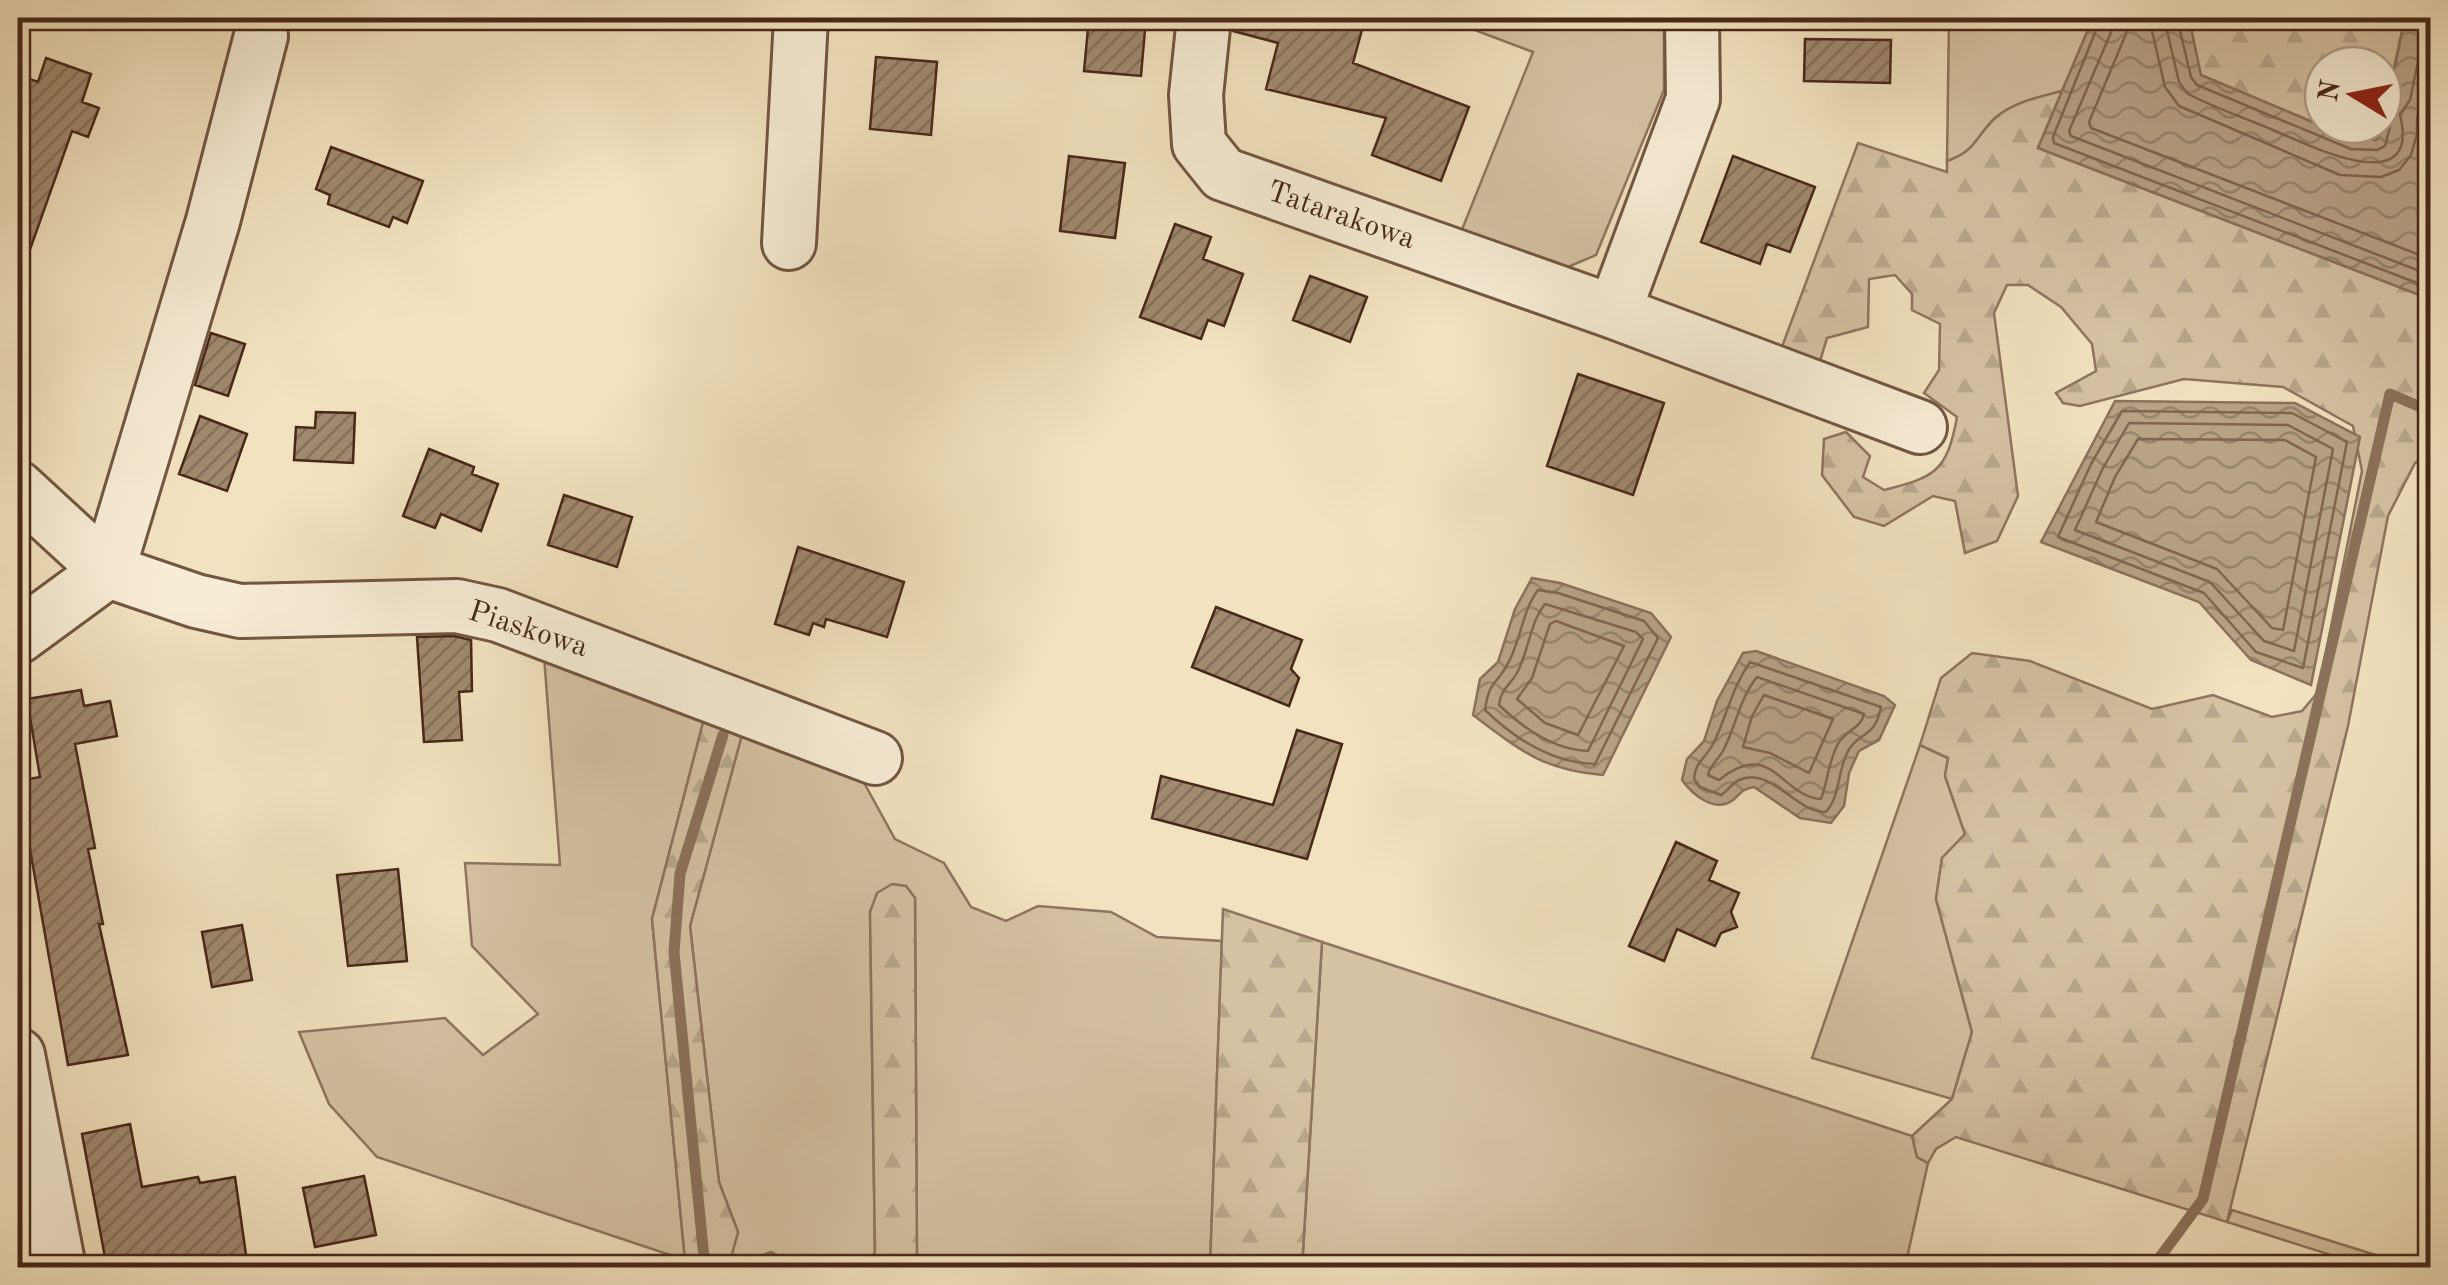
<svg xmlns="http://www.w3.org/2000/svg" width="2448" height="1285" viewBox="0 0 2448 1285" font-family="'Old Standard TT',serif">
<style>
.grass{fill:#d5c2a3;stroke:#8e755e;stroke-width:2.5}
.forest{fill:url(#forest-firs);stroke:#8e755e;stroke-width:2.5}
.water{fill:url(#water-waves);stroke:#8b725b;stroke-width:2.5}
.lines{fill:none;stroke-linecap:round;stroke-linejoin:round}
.shore{stroke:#806650;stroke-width:2.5}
.stream{stroke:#8b725b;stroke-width:11}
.building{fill:url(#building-hatch);stroke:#472819;stroke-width:2.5}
.minor-casing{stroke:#725642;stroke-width:58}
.minor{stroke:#f7ecd5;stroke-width:52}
.labels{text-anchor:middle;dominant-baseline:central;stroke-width:8;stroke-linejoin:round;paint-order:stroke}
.street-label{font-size:30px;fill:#472819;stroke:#f7ecd5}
</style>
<defs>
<pattern id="forest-firs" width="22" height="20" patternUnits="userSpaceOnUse" patternTransform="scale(2.5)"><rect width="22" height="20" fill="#d5c2a3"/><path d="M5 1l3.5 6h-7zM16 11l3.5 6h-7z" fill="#b8a78c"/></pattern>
<pattern id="water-waves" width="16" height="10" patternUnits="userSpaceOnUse" patternTransform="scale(2.5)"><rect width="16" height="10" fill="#b8a387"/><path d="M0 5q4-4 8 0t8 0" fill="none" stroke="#97856e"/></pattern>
<pattern id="building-hatch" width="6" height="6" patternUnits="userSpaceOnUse" patternTransform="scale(2.5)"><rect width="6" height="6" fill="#a0896f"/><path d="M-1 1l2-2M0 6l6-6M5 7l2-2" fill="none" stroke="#84705a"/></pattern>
</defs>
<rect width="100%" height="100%" fill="#f2e2bf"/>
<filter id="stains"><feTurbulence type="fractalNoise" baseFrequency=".002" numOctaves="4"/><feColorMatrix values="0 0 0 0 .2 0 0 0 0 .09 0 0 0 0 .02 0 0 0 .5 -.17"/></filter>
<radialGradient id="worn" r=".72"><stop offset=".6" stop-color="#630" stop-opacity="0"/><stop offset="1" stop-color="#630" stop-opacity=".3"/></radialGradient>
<path class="grass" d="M1443 18H1664V90L1596 255 1561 270 1461 232 1533 52Z
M1949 18H2093L2062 91C2040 97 2012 102 1994 119 1975 138 1975 152 1947 161Z
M544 656 705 715 652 919 685 1260 377 1157 329 1104 299 1032 445 1018 483 1055 538 1014 472 946 465 863 560 865Z
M743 731 857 770 895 839 944 863 971 907 1006 921 1038 906 1111 912 1157 937 1222 941 1210 1267H917L915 898 870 912 875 1252 866 1268 799 1267 771 1252 740 1265 730 1259 738 1232 719 1182 690 926Z
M1920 745 1948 758 1945 776 1965 834 1942 858 1936 899 1972 1032 1952 1099 1812 1058Z
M1322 942 1912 1136 1917 1157 1928 1163 1905 1267 1302 1268Z
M2232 1210 2414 1267H2369L2227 1222Z"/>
<path class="forest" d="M2179 18H2405L2383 116V65H2323V125H2381L2378 140 2353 139 2200 75 2190 24Z
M2062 91 2038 148 2430 299V456L2415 463 2388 516 2348 726 2227 1222 1956 1137 1936 1149 1928 1163 1917 1157 1912 1136 1952 1099 1972 1032 1936 899 1942 858 1965 834 1945 776 1948 758 1920 745 1941 678 1972 653 2030 661 2152 709 2213 695 2272 717 2302 711 2318 692 2362 471 2353 426 2283 387 2184 379 2080 406 2063 403 2056 393 2096 371 2092 344 2061 307 2028 285H2007L1994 313 2018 496 1997 541 1965 553 1955 501 1933 496 1884 526 1854 517 1822 475 1824 439 1846 432 1870 456 1863 477 1884 490C1935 477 1947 472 1957 417L1924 393 1939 370 1940 324 1912 310V294L1895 275 1869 279 1868 327 1827 338 1818 368 1780 352 1858 143 1947 172V161C1976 151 1975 138 1994 119 2012 102 2040 97 2062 91Z
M705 715 743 731 690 926 719 1182 738 1232 731 1258 741 1265 771 1252 799 1267H706L685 1260 652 919Z
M892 884 906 886 915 898 917 1267H866L875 1252 870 912 877 893Z
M1223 909 1322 942 1302 1267H1210Z"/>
<path class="water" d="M2093 18H2179L2190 23 2201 75 2353 139 2377 140 2383 125 2405 18H2430V299L2038 148Z
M2115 401 2295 403 2360 437 2311 685 2251 660 2199 602 2041 542Z
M1532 578 1560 583 1651 613 1671 637 1603 775C1542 770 1520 750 1473 715L1480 679 1498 662 1515 609Z
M1756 651 1884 696 1895 705 1879 740 1859 751 1849 773 1844 806 1831 823 1800 818 1754 787C1742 789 1741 793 1733 800 1715 814 1692 794 1682 780L1687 759 1704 741 1717 701 1743 653Z"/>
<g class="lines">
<path class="shore" d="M2101 18 2053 137 2054 143 2430 288
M2114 18 2112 30 2069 131 2071 136 2430 275
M2129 18 2126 34 2089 122 2091 128 2430 259
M2149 18 2165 87 2179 106 2340 175 2381 177 2399 170 2411 155 2417 134V118L2430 75
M2164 18 2179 82 2188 94C2215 108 2245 118 2273 130 2306 144 2422 203 2400 115L2410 100 2427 18
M2177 18 2191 77 2197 85 2351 149 2377 150 2385 146 2390 127 2383 116
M2122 411 2292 413 2347 442 2303 668 2256 652 2204 593 2058 537 2091 464Z
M2129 423 2288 425 2333 449 2294 651 2264 641 2210 582 2075 530 2102 470Z
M2138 439 2285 440 2316 457 2283 630 2272 628 2217 569 2096 522 2115 477Z
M1538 590 1558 593 1644 621 1658 638 1595 764C1552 763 1515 739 1485 710 1489 682 1494 687 1506 667 1521 643 1521 613 1538 590Z
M1545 604 1636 632 1643 639 1588 751C1554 750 1523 728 1499 705 1501 688 1511 685 1518 671 1529 649 1530 623 1545 604Z
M1556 621 1624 646 1578 735 1545 723 1517 699 1532 678 1550 624Z
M1750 662 1881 707C1875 739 1859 731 1848 751 1837 771 1841 795 1826 812 1796 813 1770 765 1739 780 1732 783 1728 791 1721 795L1700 787 1694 779C1695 762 1705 759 1713 744 1727 717 1731 689 1750 662Z
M1757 677 1864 714C1861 729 1845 730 1838 744 1828 762 1828 781 1821 799 1780 796 1772 737 1719 780L1708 775C1710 765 1719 759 1724 749 1736 725 1740 698 1757 677Z
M1764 695 1833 719 1809 773 1770 753 1743 747 1752 716Z"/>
<path class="stream" d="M705 1268 674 952 680 874 723 735
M2152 1268 2203 1199 2390 394 2430 411"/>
</g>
<path class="building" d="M1089 18H1146L1141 76 1084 71Z
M1233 18H1328L1363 26 1353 63 1469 107 1441 181 1372 155 1386 118 1266 89 1278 43 1233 31Z
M1805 39 1891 40 1890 83 1804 81Z
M876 57 937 62 931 135 870 129Z
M46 58 91 74 82 102 99 108 88 137 72 131 22 272 18 271V75L38 82Z
M331 147 423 181 407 223 393 217 389 227 328 204 330 195 316 189Z
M1069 156 1125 163 1115 238 1060 231Z
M1733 156 1815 187 1790 252 1767 244 1760 264 1701 242Z
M1175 224 1211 237 1203 259 1243 274 1224 326 1208 320 1201 339 1140 317Z
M1310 276 1367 297 1350 342 1293 320Z
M211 333 245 344 228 396 195 385Z
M1578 374 1664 403 1633 495 1547 466Z
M316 412 355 413 353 463 294 460 296 427 315 428Z
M200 416 247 434 227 491 179 474Z
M429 449 474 467 472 474 498 484 481 531 441 514 435 528 403 516Z
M564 495 632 517 617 567 548 545Z
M798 547 904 582 887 637 826 619 824 627 813 623 809 635 775 624Z
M1216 607 1302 640 1291 669 1299 678 1289 706 1192 667Z
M454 636 471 640 472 691 459 692 462 740 424 742 417 637Z
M81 690 84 706 110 701 117 736 75 744 95 848 88 849 103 924H99L128 1055 68 1065 18 781 40 777 27 699Z
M1297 730 1342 744 1307 859 1152 818 1161 776 1273 805Z
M1676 842 1717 861 1709 880 1739 893 1731 912 1737 927 1721 933 1715 946 1677 929 1664 961 1629 946Z
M398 869 407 961 348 966 337 875Z
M242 925 252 980 212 987 202 932Z
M130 1124 142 1187 198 1177 200 1183 235 1177 247 1262 208 1268 206 1256 148 1268H107L82 1134Z
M364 1176 376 1235 315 1247 303 1188Z"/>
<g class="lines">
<g class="minor-casing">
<path id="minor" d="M1204 18 1196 95 1199 144 1223 174 1614 312 1920 427
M789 243 801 18
M1614 312 1693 99 1692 18
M18 488 108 571 196 601 240 611 457 606 498 615 875 758
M108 571 213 221 261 36
M18 637 108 571
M18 1055 59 1268"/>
</g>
<use href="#minor" class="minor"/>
</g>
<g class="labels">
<g class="street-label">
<text transform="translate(1341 216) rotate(19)">Tatarakowa</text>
<text transform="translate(528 630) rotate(18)">Piaskowa</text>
</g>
</g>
<rect width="2448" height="1285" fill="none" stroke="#f2e2bf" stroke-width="60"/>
<rect x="20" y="20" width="2408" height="1245" fill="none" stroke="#472819" stroke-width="5"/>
<rect x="30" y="30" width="2388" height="1225" fill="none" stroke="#472819" stroke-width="2.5"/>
<g transform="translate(2353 95) rotate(280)"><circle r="48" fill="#f7ecd5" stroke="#b19e8a" stroke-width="2.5"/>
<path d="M0-8L18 38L0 25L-18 38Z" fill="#8f2418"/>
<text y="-15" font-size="28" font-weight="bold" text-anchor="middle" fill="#472819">N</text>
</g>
<rect width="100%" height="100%" filter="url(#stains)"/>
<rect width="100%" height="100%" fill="url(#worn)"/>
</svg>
